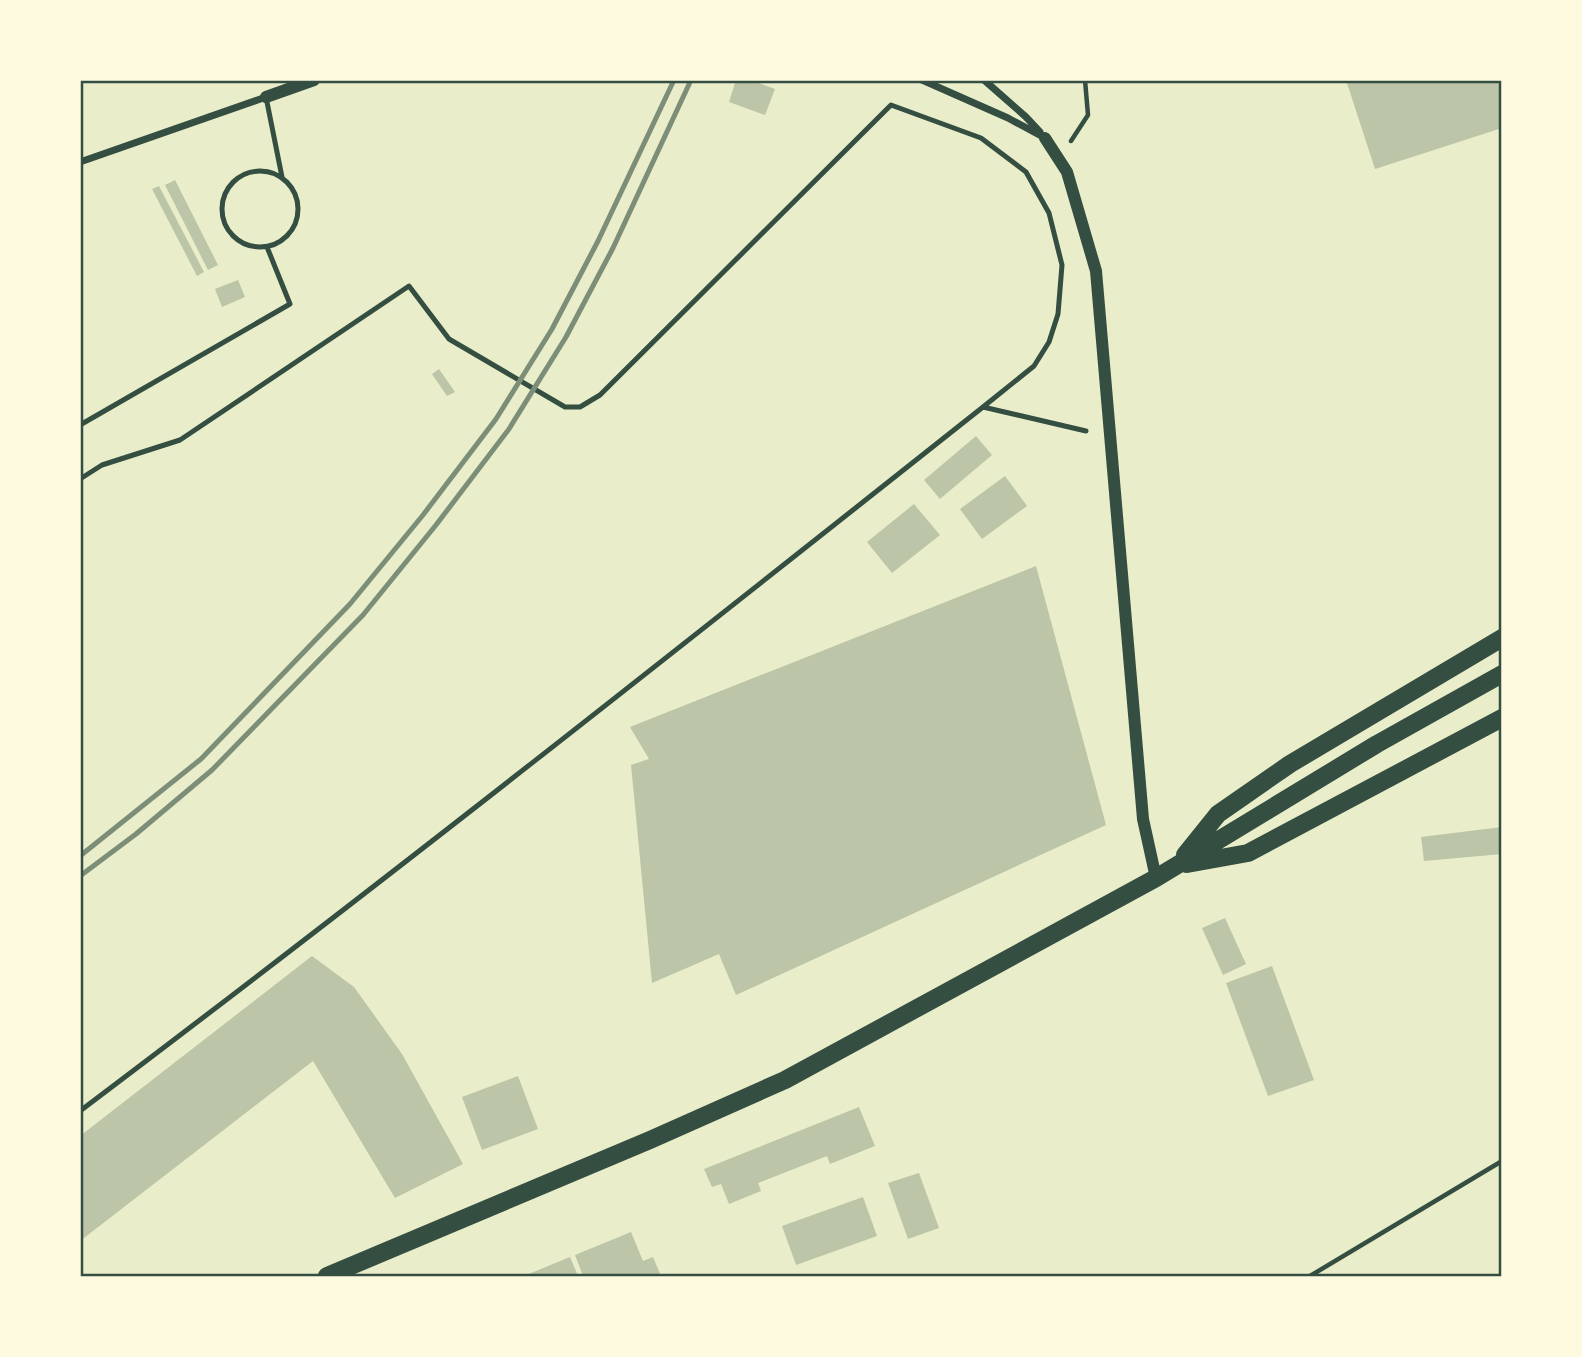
<svg xmlns="http://www.w3.org/2000/svg" width="1582" height="1357" viewBox="0 0 1582 1357" font-family="'Space Grotesk',sans-serif">
<style>
.building{fill:#bcc5a7}
.lines{fill:none;stroke-linecap:round;stroke-linejoin:round}
.path{stroke:#344e41;stroke-width:4.5}
.service{stroke:#344e41;stroke-width:5}
.minor{stroke:#344e41;stroke-width:7}
.tertiary{stroke:#344e41;stroke-width:12}
.primary{stroke:#344e41;stroke-width:18}
.rail{stroke:#7c8e77;stroke-width:5}
.neatline{fill:none;stroke:#344e41;stroke-width:2.5}
</style>
<rect width="100%" height="100%" fill="#e9edc9"/>
<path class="building" d="M736 80H750L775 89 765 115 729 102Z
M1346 80H1502V128L1375 169Z
M175 180 218 265 208 270 165 185Z
M159 186 204 272 197 276 152 189Z
M238 280 245 297 222 307 215 289Z
M439 369 455 392 447 396 432 374Z
M976 436 992 455 940 499 924 480Z
M1005 476 1027 506 982 539 960 509Z
M914 504 940 535 892 573 867 542Z
M1036 566 1106 825 736 995 719 954 652 983 631 765 649 759 630 727Z
M1502 827V854L1424 861 1421 837Z
M1225 918 1246 964 1223 975 1202 928Z
M312 956 354 987 402 1054 463 1164 395 1198 313 1061 80 1241V1136Z
M1272 966 1314 1080 1268 1096 1226 983Z
M518 1076 538 1129 482 1150 462 1097Z
M859 1107 875 1146 830 1164 827 1156 758 1183 761 1191 729 1204 721 1184 712 1187 704 1169Z
M919 1173 939 1228 908 1239 888 1183Z
M863 1197 877 1236 796 1265 782 1226Z
M631 1232 643 1261 653 1257 661 1276H583L575 1255Z
M570 1257 578 1276H524Z"/>
<g class="lines">
<path class="path" d="M1071 141 1088 115 1085 80
M1310 1276 1502 1161"/>
<path class="service" d="M266 97 282 177
M222 209a38 38 0 1 1 76 0a38 38 0 1 1-76 0Z
M80 425 290 304 267 247
M80 479 102 465 180 440 409 286 449 339 565 407H580L600 395 891 105 981 138 1026 172 1049 213 1062 265 1058 314 1049 342 1034 366 983 407
M80 1111C385 881 684 644 983 407L1086 431
M1500 1276 1502 1275"/>
<path class="minor" d="M922 80 1008 118 1045 138
M984 80 1026 117 1040 132
M80 162 266 97"/>
<path class="tertiary" d="M266 97 314 80
M1045 138 1067 172 1096 271 1143 819 1156 878"/>
<path class="primary" d="M1185 855 1218 814 1290 764 1502 638
M1187 864 1248 853 1502 718
M327 1276 650 1140 785 1080 1156 878 1377 744 1502 674"/>
<path class="rail" d="M80 856 201 759 350 604 423 515 496 419 552 329 598 241 674 80
M80 876 136 834 212 770 363 615 436 525 509 429 566 337 613 248 691 80"/>
</g>
<rect width="1582" height="1357" fill="none" stroke="#fefae0" stroke-width="164"/>
<rect x="82" y="82" width="1418" height="1193" class="neatline"/>
</svg>
